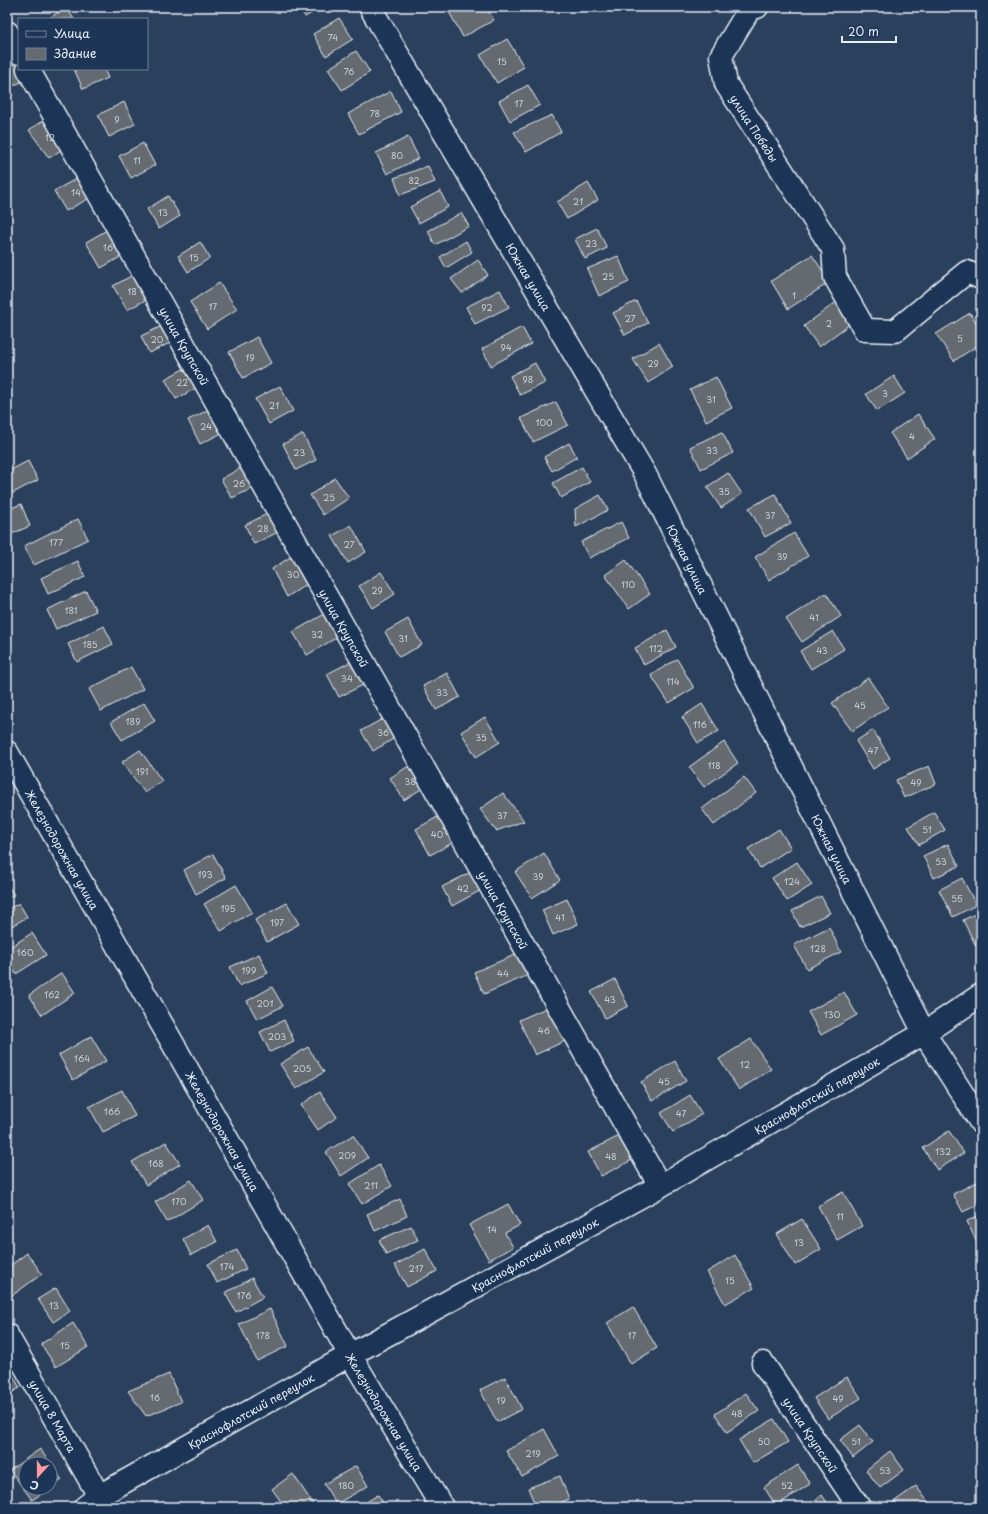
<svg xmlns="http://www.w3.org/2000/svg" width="988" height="1514" viewBox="0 0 988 1514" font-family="'Playpen Sans',sans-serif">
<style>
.building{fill:#656a70;stroke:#e8f1f8}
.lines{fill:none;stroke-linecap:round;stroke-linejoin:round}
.minor-casing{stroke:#e8f1f8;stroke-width:25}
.minor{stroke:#1d3557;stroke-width:22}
.labels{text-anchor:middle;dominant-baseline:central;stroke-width:3.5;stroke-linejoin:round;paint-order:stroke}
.number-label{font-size:9px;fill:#c7cfd6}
.street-label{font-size:11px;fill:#e8f1f8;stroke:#1d3557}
</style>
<rect width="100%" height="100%" fill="#2b405c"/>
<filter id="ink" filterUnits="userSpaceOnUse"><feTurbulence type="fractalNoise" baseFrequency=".025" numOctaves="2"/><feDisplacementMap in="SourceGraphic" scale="8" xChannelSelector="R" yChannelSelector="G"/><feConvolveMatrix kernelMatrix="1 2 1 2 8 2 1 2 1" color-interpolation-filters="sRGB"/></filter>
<g filter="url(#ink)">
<path class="building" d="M66 7 74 19H48Z
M300 7H322L305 17Z
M458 7H486L494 20 463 37 449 12Z
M339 18 353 39 326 56 313 34Z
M507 39 524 67 497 83 480 55Z
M356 51 370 72 342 90 328 69Z
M19 56 31 77 7 89V62Z
M74 69H104L108 78 83 89Z
M528 85 540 105 510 121 499 101Z
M391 91 401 112 359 134 348 114Z
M124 102 135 124 109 137 98 115Z
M981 113V129L974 118Z
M552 115 561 132 526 152 514 132Z
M50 116 70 144 49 158 29 130Z
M408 137 419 158 387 174 376 153Z
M143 143 155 165 131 178 119 156Z
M428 166 435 182 400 195 394 178Z
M85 174 97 194 66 211 54 191Z
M588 183 598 200 567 219 557 202Z
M440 191 448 207 419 223 410 207Z
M168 196 180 216 159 229 147 209Z
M461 213 469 226 435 245 428 231Z
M114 226 129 252 101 268 86 242Z
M597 228 607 248 585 259 575 239Z
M466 241 472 252 446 268 440 257Z
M200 242 210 258 188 272 178 256Z
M812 255 830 282 788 309 771 281Z
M618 256 629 282 599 296 587 269Z
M478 260 488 275 462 293 451 279Z
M138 272 151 297 127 310 113 286Z
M219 283 237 309 207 329 190 302Z
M500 290 509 307 475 324 466 307Z
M839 300 855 320 819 347 804 326Z
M636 301 648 323 625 335 613 313Z
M970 313 981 330V343L954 361 936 334Z
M164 325 172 342 149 353 141 336Z
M522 327 531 344 491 366 482 349Z
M257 337 271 363 243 378 229 352Z
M659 343 673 367 648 383 633 359Z
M535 363 545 383 520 395 510 376Z
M189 366 200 386 176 399 165 379Z
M894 376 905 393 877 411 866 394Z
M716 377 732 408 706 421 690 390Z
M280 386 293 411 269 424 255 399Z
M556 402 568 425 533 442 521 418Z
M212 408 224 432 200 444 188 420Z
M918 414 935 439 907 458 890 433Z
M722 432 733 453 701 469 690 447Z
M303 434 316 460 296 470 283 444Z
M569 443 577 457 552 471 544 457Z
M28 461 38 480 7 496V472Z
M246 465 257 486 232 498 221 479Z
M582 467 590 482 561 498 553 483Z
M728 473 742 494 721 508 707 487Z
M335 478 349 498 323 515 310 495Z
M775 494 791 523 765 537 749 508Z
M600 495 608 510 576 527 575 509Z
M21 504 30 526 7 536V510Z
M271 512 280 531 254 544 245 525Z
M78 519 88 539 34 565 24 546Z
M621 522 629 538 589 558 581 542Z
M351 525 366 552 348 563 332 536Z
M794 533 808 556 769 580 755 557Z
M298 552 315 579 287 597 272 569Z
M626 560 650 594 629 609 605 575Z
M78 561 85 577 48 594 41 578Z
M381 572 395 594 373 608 359 586Z
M86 591 96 611 56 629 47 610Z
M826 593 841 616 802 642 786 619Z
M328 612 341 635 307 655 293 632Z
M408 619 422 645 399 657 385 632Z
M104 626 113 644 77 662 68 644Z
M667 630 676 647 644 665 635 648Z
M833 631 844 649 811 669 800 651Z
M356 659 367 683 339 697 327 674Z
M677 659 694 688 669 703 651 675Z
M131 667 143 689 101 711 89 689Z
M447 673 460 697 436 710 423 686Z
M868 678 888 707 852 731 832 703Z
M144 703 155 721 122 740 111 722Z
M702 704 719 731 698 743 682 717Z
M393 713 405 732 373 751 361 731Z
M485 717 500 742 476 757 461 732Z
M873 730 890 758 873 769 856 741Z
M724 742 738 763 704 787 689 767Z
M140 750 162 781 145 793 122 762Z
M415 762 429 784 404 800 390 778Z
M929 766 936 784 904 798 896 780Z
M744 777 756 793 714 825 702 809Z
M503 793 524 821 496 831 480 809Z
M934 812 945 830 919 845 908 827Z
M443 814 458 840 430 855 416 829Z
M779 829 791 848 760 868 748 849Z
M948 844 959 866 934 878 923 856Z
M544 853 560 880 532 898 515 872Z
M213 854 226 878 196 894 184 870Z
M797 862 812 885 787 901 772 878Z
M475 870 485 888 452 906 442 887Z
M962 878 976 905 953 917 939 890Z
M7 884 14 895 7 899Z
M236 885 252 912 221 931 204 904Z
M821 896 830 913 800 927 792 911Z
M567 899 578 924 553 935 542 910Z
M19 903 27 917 7 929V910Z
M287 903 299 924 267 942 255 920Z
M981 911V944L976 946 963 920Z
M829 927 841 952 807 969 794 945Z
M32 933 46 955 16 974 7 960V949Z
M522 952 531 974 484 994 474 972Z
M259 954 268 973 239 986 230 967Z
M62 973 75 993 42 1015 29 995Z
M615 979 628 1006 605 1018 591 992Z
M272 987 283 1006 257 1019 247 1001Z
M844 992 857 1015 821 1035 808 1012Z
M553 1005 569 1039 535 1055 519 1020Z
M284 1020 294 1041 270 1052 260 1032Z
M91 1036 106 1061 73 1080 59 1055Z
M751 1039 771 1069 739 1090 719 1059Z
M308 1047 324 1072 296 1089 280 1064Z
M675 1061 686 1081 652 1101 641 1082Z
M122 1090 135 1116 103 1132 89 1107Z
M320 1092 337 1117 318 1130 301 1105Z
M690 1095 702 1114 673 1132 661 1113Z
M949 1131 964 1153 937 1170 923 1148Z
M353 1135 368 1158 341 1176 326 1152Z
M621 1135 634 1159 601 1176 588 1152Z
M166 1142 180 1164 146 1185 132 1162Z
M379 1165 392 1186 362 1204 349 1184Z
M191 1180 203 1200 167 1222 155 1202Z
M981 1180V1203L963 1212 953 1194Z
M843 1192 862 1226 837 1240 818 1206Z
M400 1199 407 1216 375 1231 367 1214Z
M508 1204 520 1225 505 1233 513 1247 489 1260 469 1225Z
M981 1215V1241L977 1243 967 1221Z
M802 1219 821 1249 795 1265 777 1234Z
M208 1225 217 1242 191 1255 183 1239Z
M411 1226 418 1240 386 1254 379 1240Z
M425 1249 437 1271 407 1287 395 1265Z
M237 1250 246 1269 217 1283 208 1264Z
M27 1253 42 1274 10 1297 7 1293V1268Z
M735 1255 754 1288 725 1304 707 1272Z
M252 1278 263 1297 236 1312 225 1293Z
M56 1288 70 1311 53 1322 38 1299Z
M633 1307 657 1348 631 1364 607 1323Z
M270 1309 288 1346 257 1361 239 1324Z
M73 1323 88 1347 56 1367 41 1344Z
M7 1365 20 1388 7 1395Z
M169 1374 181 1402 146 1416 128 1391Z
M505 1377 522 1409 497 1422 480 1390Z
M847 1377 861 1398 828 1419 814 1398Z
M746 1393 759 1411 727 1432 715 1414Z
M774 1419 788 1442 753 1463 739 1440Z
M860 1425 873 1442 853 1458 840 1440Z
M544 1429 559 1456 522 1477 506 1451Z
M40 1449 62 1480 50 1488V1464H26V1488H50L32 1500 10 1470Z
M890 1451 904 1470 880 1488 866 1470Z
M798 1465 810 1484 776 1506 764 1487Z
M356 1466 368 1486 336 1504 324 1484Z
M293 1474 315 1507H285L272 1489Z
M560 1476 569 1499 549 1507H536L528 1488Z
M916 1486 932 1507H888V1506Z
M378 1495 386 1507H358Z
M822 1495 830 1507H806Z"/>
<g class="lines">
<g class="minor-casing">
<g id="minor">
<path id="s1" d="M370 7 645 474 924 1033 981 1123"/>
<path id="s2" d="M757 7 750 8 721 56 726 84 833 249 835 277 865 330 895 331 967 272 981 278"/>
<path d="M7 32 19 53"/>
<path id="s3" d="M28 69 660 1186"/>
<path id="s4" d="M7 752 350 1355 442 1507"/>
<path id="s5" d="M7 1335 99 1496"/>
<path id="s6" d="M763 1363 859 1507"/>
<path id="s7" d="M85 1507 99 1496 350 1355 660 1186 924 1033 981 995"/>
</g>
</g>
<use href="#minor" class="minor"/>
</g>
</g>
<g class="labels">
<g class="number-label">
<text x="333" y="37">74</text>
<text x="502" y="61">15</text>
<text x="349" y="71">76</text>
<text x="519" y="103">17</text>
<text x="375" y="113">78</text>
<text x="117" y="119">9</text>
<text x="50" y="137">12</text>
<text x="397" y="155">80</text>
<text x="137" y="160">11</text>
<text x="414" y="180">82</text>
<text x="76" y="192">14</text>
<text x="578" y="201">21</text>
<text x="163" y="212">13</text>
<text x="591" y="243">23</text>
<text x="108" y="247">16</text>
<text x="194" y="257">15</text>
<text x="608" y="276">25</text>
<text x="132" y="291">18</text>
<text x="794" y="295">1</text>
<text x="213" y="306">17</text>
<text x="487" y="307">92</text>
<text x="630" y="318">27</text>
<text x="829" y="323">2</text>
<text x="960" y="338">5</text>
<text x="157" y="339">20</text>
<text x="506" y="347">94</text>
<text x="250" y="357">19</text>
<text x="653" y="363">29</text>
<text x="528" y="379">98</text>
<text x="182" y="382">22</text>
<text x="885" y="393">3</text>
<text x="711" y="399">31</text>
<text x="274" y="405">21</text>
<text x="544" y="422">100</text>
<text x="206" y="426">24</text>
<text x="912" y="436">4</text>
<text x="712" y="450">33</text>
<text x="299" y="452">23</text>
<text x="239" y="483">26</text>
<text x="724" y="491">35</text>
<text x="329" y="497">25</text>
<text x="770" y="515">37</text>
<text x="263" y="528">28</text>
<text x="56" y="542">177</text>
<text x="349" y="544">27</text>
<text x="782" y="556">39</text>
<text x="293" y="574">30</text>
<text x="628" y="584">110</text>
<text x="377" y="590">29</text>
<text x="71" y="610">181</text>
<text x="814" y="617">41</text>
<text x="317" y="634">32</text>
<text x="403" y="638">31</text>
<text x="90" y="644">185</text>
<text x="656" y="648">112</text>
<text x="822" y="650">43</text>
<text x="347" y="678">34</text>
<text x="673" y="681">114</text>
<text x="442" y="692">33</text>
<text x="860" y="705">45</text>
<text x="133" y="721">189</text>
<text x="700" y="724">116</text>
<text x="383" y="732">36</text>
<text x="481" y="737">35</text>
<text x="873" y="750">47</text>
<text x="714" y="765">118</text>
<text x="142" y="771">191</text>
<text x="410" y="781">38</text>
<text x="916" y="782">49</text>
<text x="502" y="815">37</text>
<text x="927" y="829">51</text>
<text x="437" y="834">40</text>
<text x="941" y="861">53</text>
<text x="205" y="874">193</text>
<text x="538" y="876">39</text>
<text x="792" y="881">124</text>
<text x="463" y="888">42</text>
<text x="957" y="898">55</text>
<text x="228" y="908">195</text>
<text x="560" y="917">41</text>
<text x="277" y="922">197</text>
<text x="818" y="948">128</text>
<text x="25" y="952">160</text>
<text x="249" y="970">199</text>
<text x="503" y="973">44</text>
<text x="52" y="994">162</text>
<text x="610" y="999">43</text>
<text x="265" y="1003">201</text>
<text x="832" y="1014">130</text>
<text x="544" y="1030">46</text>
<text x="277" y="1036">203</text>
<text x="82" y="1058">164</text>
<text x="745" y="1064">12</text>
<text x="302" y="1068">205</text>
<text x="664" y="1081">45</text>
<text x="112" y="1111">166</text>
<text x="681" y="1113">47</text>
<text x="943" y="1151">132</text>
<text x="347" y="1155">209</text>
<text x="611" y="1156">48</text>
<text x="156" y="1163">168</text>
<text x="371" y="1185">211</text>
<text x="179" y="1201">170</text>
<text x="840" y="1216">11</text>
<text x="492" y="1229">14</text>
<text x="799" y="1242">13</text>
<text x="227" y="1266">174</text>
<text x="416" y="1268">217</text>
<text x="730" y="1280">15</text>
<text x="244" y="1295">176</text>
<text x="54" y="1305">13</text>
<text x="263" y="1335">178</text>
<text x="632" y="1335">17</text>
<text x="65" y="1345">15</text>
<text x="155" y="1397">16</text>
<text x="838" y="1398">49</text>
<text x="501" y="1400">19</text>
<text x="737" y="1413">48</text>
<text x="764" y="1441">50</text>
<text x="856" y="1441">51</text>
<text x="533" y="1453">219</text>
<text x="885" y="1470">53</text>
<text x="346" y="1485">180</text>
<text x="787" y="1485">52</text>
</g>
<g class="street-label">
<text stroke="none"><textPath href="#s2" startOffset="144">улица Победы</textPath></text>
<text stroke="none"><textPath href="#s1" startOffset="313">Южная улица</textPath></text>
<text stroke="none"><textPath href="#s3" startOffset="318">улица Крупской</textPath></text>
<text stroke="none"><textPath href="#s1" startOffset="637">Южная улица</textPath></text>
<text stroke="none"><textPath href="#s3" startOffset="642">улица Крупской</textPath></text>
<text stroke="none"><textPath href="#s1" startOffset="961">Южная улица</textPath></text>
<text stroke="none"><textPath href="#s4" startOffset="112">Железнодорожная улица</textPath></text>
<text stroke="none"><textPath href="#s3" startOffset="966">улица Крупской</textPath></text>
<text stroke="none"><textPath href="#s7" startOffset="840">Краснофлотский переулок</textPath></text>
<text stroke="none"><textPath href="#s4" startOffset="436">Железнодорожная улица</textPath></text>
<text stroke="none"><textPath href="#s7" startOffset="516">Краснофлотский переулок</textPath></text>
<text stroke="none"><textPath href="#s7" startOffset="192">Краснофлотский переулок</textPath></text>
<text stroke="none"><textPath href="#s4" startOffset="760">Железнодорожная улица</textPath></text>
<text stroke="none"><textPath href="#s5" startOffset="93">улица 8 Марта</textPath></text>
<text stroke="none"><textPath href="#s6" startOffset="86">улица Крупской</textPath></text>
</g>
</g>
<rect width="988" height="1514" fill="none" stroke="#1d3557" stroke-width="24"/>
<rect x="12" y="12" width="964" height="1490" fill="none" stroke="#e8f1f8" stroke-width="1.5" filter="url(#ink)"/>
<rect x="18" y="18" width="130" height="52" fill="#1d3557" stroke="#6e8097"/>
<rect x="26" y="31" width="20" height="6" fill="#1d3557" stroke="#6e8097"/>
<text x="54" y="38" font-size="12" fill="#e8f1f8">Улица</text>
<rect x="26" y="48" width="20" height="12" fill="#656a70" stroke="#6e8097"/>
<text x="54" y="58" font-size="12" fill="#e8f1f8">Здание</text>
<g transform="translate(38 1476) rotate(201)"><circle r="19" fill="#1d3557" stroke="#6e8097"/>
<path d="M0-3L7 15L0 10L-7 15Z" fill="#ff9aa2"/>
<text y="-6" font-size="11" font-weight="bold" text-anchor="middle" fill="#e8f1f8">С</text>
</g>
<path d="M842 36v6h54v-6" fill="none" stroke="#e8f1f8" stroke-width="2"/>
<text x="848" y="36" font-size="12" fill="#e8f1f8" stroke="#1d3557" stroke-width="3" paint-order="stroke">20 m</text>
</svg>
